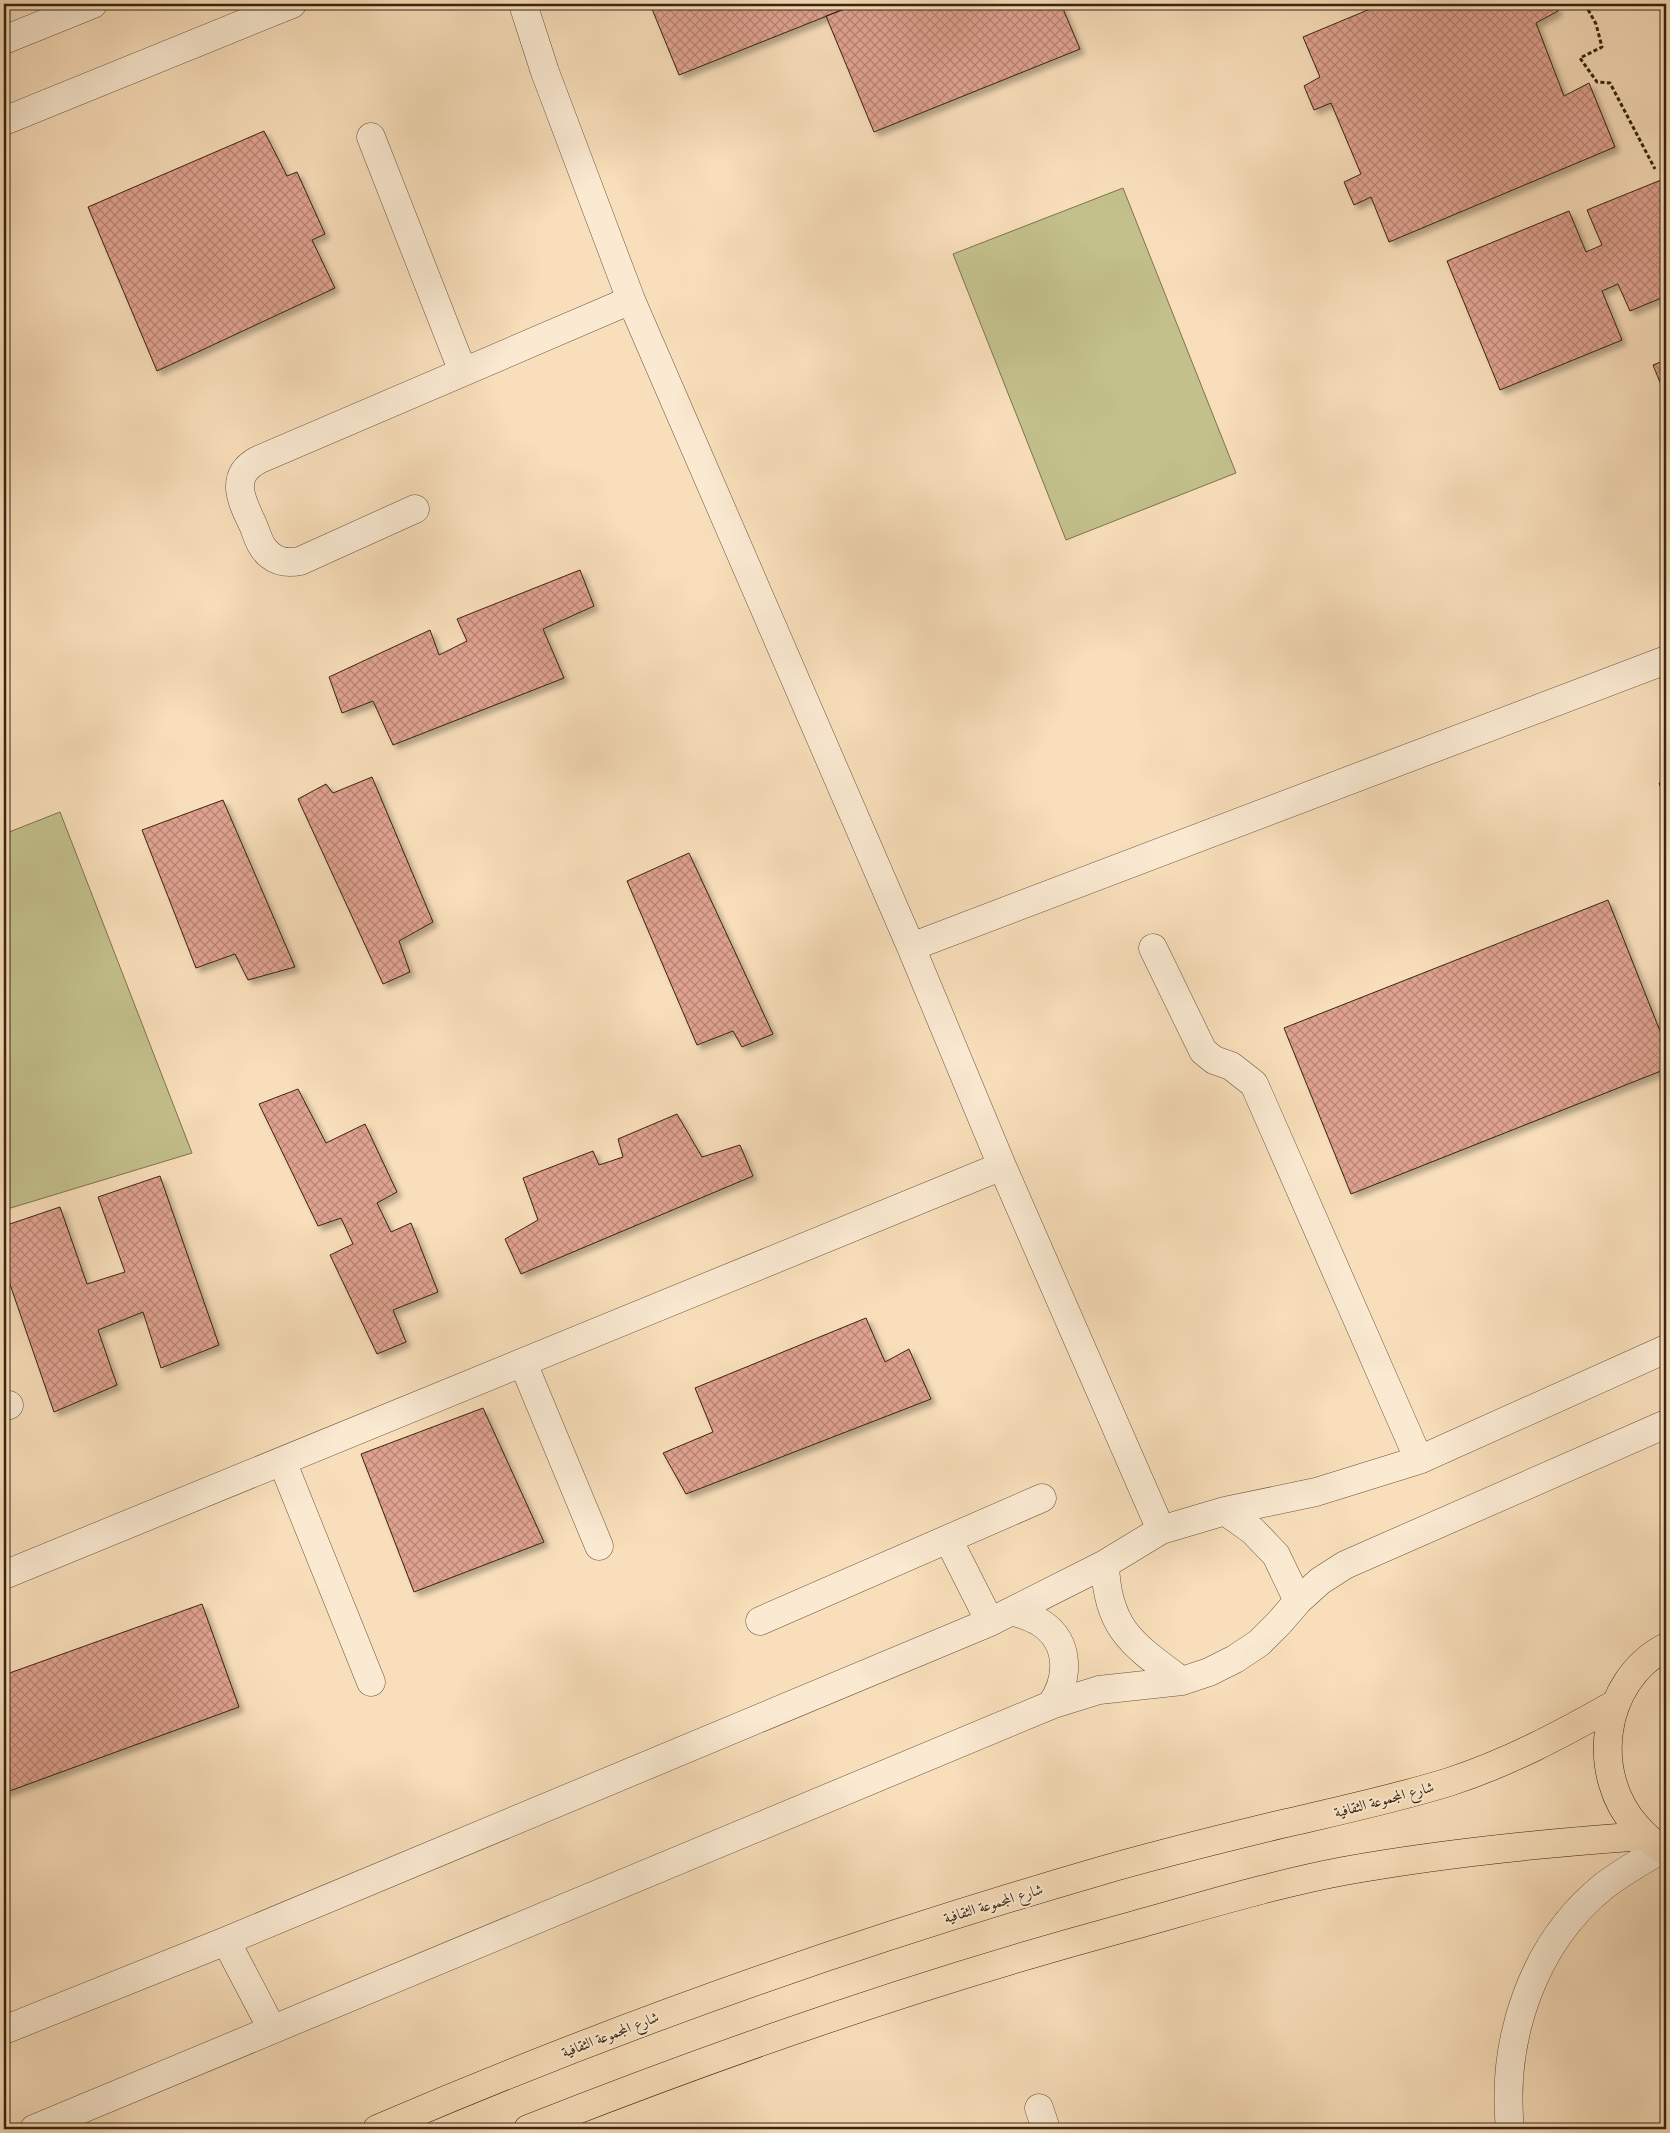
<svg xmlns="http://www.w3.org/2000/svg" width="1670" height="2133" viewBox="0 0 1670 2133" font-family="'Libre Caslon Text',Amiri,serif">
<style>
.park{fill:#c3c08c;stroke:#7e724e}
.building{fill:url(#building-cross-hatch);stroke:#392410;filter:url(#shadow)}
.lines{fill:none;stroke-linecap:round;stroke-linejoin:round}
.minor-casing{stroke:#69523a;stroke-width:29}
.major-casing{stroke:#392410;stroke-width:29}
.path{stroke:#392410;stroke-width:3;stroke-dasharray:4 2.5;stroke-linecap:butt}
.minor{stroke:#faead2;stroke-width:28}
.major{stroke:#f8deba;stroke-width:28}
.labels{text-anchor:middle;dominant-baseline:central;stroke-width:4;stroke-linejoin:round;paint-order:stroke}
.street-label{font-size:15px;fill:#392410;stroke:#faead2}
</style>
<defs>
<pattern id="building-cross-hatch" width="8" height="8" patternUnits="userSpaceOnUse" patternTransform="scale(1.25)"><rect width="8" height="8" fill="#e0a290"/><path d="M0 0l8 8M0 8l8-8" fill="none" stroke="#b78474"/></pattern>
<filter id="shadow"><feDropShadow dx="4.5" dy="4.5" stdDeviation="2.5" flood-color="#0004"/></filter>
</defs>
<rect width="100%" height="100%" fill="#f8deba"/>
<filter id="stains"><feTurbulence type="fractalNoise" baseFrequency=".004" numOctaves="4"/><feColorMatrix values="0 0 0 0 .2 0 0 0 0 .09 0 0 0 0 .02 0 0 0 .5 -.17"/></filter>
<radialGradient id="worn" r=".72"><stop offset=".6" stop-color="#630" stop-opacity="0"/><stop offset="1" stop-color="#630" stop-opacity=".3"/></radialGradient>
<path class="park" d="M1123 188 1236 473 1066 540 953 254Z
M60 812 192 1153 4 1210V834Z"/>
<path class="building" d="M650 4H857L679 75Z
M857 4H1061L1080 49 874 132 826 16Z
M1382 4H1555L1558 11 1536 23 1564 96 1589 83 1615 147 1389 242 1371 197 1354 205 1344 182 1361 174 1331 103 1314 110 1304 86 1320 77 1303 37Z
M264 131 287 176 297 172 325 234 312 240 335 288 157 371 88 207Z
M1666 178V296L1630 311 1618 284 1602 291 1622 340 1500 390 1447 261 1569 211 1586 252 1602 245 1587 210Z
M1666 360V397L1653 365Z
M580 570 594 606 543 629 564 678 393 745 373 701 342 713 329 677 430 630 439 655 467 641 457 619Z
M372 777 433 922 399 941 410 972 383 984 298 799 326 784 333 793Z
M1666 780V801L1659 783Z
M223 800 295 967 248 980 235 954 196 968 142 830Z
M689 853 773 1034 742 1047 733 1031 697 1045 627 881Z
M1608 900 1666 1046V1069L1351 1194 1284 1028Z
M298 1089 326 1143 365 1124 397 1192 377 1203 391 1232 411 1223 438 1292 393 1310 406 1342 377 1354 330 1255 353 1244 341 1218 318 1226 259 1104Z
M677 1114 702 1157 740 1145 753 1176 521 1274 505 1239 538 1220 523 1178 593 1151 599 1165 623 1157 618 1139Z
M160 1176 219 1345 161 1368 143 1312 98 1330 117 1385 54 1412 4 1267V1226L60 1207 87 1284 125 1272 98 1197Z
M866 1318 885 1362 909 1349 931 1399 686 1494 663 1453 713 1432 695 1388Z
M483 1408 544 1542 414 1592 361 1454Z
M202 1604 239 1707 4 1793V1675Z"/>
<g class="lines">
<g class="minor-casing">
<path id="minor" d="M523 4 545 72 631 300 911 947 1002 1166 1161 1530
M4 40 93 4
M4 121 292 4
M371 137 463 372
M415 509 300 561C290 563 280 563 271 556 261 549 258 538 254 527 243 503 227 477 258 460L631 300
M911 947 1666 660
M1153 948 1203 1051 1214 1060 1231 1066 1254 1084 1419 1460
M523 1363 599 1546
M4 1407 9 1405
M282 1461 371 1682
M1225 1511 1253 1531 1276 1555 1298 1601
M948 1539 990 1622
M1105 1564C1107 1629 1133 1645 1182 1681
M4 1575 1002 1166
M1012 1611C1022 1614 1032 1617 1041 1623 1071 1643 1069 1679 1051 1705
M760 1621 1042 1498
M226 1941 272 2029
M4 2030 226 1941 990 1622 1105 1564 1161 1530 1225 1511 1316 1492 1419 1460 1666 1349
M1039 2108 1046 2129
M34 2129 1051 1705 1099 1690 1182 1681 1209 1672 1235 1659 1259 1643 1279 1623 1298 1601 1320 1581 1345 1565 1666 1424
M1510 2129C1501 2040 1532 1944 1604 1886 1622 1872 1642 1861 1662 1849"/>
</g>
<g class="major-casing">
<path id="major" d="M1666 1647C1601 1681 1589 1774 1637 1827 1645 1836 1655 1846 1666 1851
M377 2129C612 2028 852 1943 1097 1872 1158 1854 1220 1839 1282 1824 1338 1811 1394 1799 1449 1782 1508 1763 1562 1734 1615 1704
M528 2129C723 2052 921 1983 1124 1928 1197 1908 1270 1885 1344 1871 1444 1853 1544 1843 1645 1836"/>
</g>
<path class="path" d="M1585 4 1596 24 1602 47 1580 58 1597 82 1610 83 1655 169"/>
<use href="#minor" class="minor"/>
<use href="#major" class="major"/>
</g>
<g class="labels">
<g class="street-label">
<text transform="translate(1384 1799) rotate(-15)">شارع المجموعة الثقافية</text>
<text transform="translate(993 1903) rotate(-17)">شارع المجموعة الثقافية</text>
<text transform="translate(610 2034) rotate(-21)">شارع المجموعة الثقافية</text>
</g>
</g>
<rect width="1670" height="2133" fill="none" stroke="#f8deba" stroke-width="20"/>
<rect x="5" y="5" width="1660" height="2123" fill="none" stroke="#392410" stroke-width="2.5"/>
<rect x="10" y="10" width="1650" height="2113" fill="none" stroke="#392410"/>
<rect width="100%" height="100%" filter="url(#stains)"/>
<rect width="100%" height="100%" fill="url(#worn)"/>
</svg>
